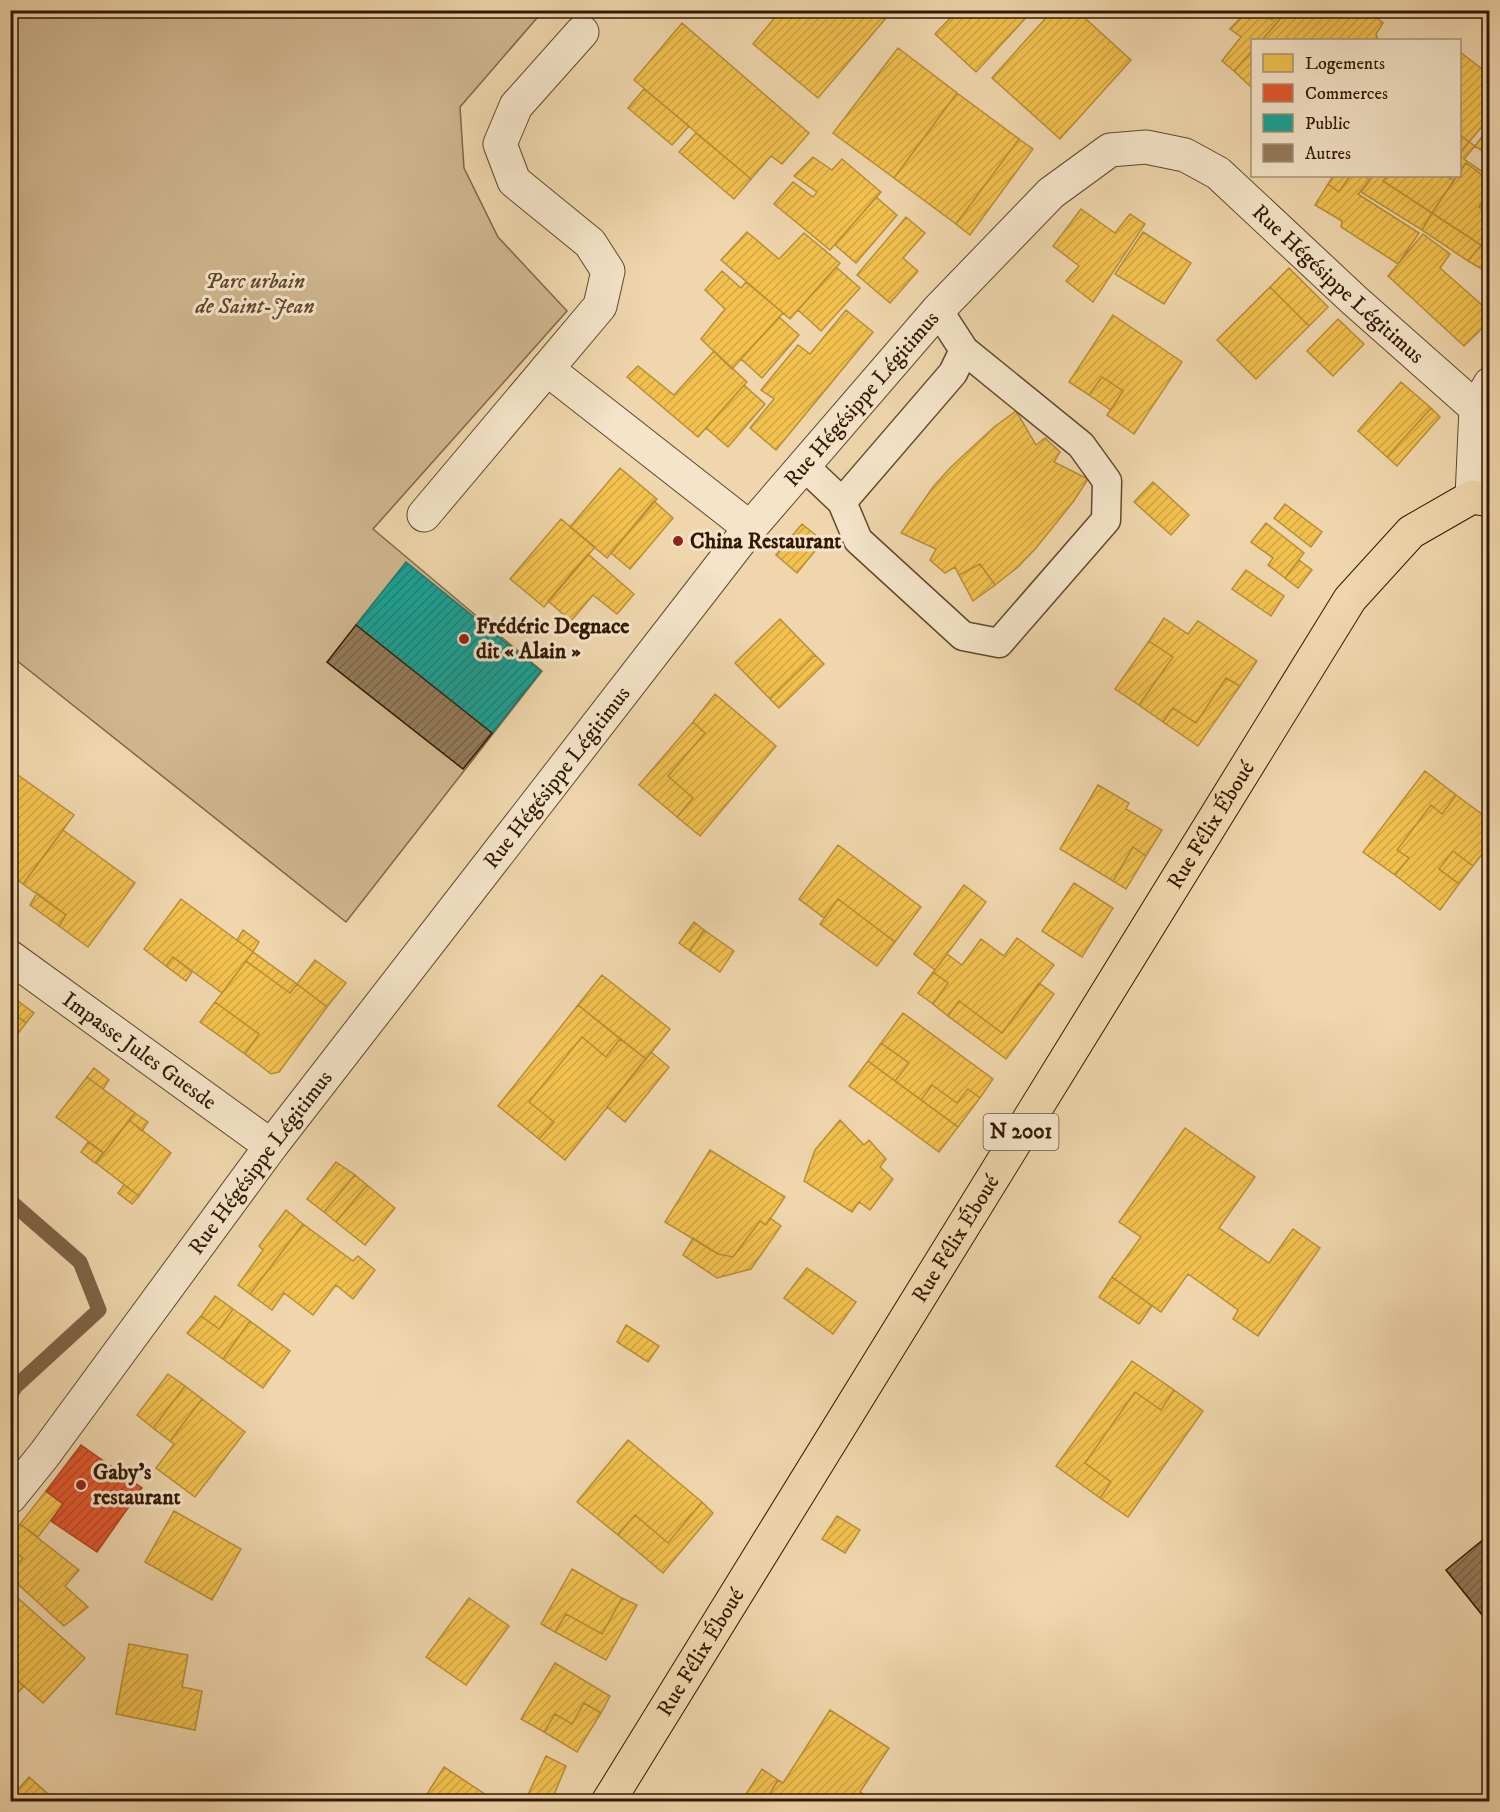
<svg xmlns="http://www.w3.org/2000/svg" width="1500" height="1812" viewBox="0 0 1500 1812" font-family="'IM FELL DW Pica',serif">
<style>
.green{fill:#cfb68f;stroke:#806748;stroke-width:1.5}
.homes{fill:url(#homes-hatch);stroke:#b88e37;stroke-width:1.5}
.shops{fill:url(#shops-hatch);stroke:#af4421;stroke-width:1.5}
.public{fill:url(#public-hatch);stroke:#1f796b;stroke-width:1.5}
.lines{fill:none;stroke-linecap:round;stroke-linejoin:round}
.stream{stroke:#7d6345;stroke-width:15}
.building{fill:url(#building-hatch);stroke:#321802;stroke-width:1.5}
.lane-casing{stroke:#61482c;stroke-width:31}
.street-casing{stroke:#61482c;stroke-width:35}
.primary-casing{stroke:#321802;stroke-width:35}
.lane{stroke:#f5e4c9;stroke-width:28}
.street{stroke:#f5e4c9;stroke-width:33}
.primary{stroke:#efd6ac;stroke-width:33}
.poi-dot{fill:#8f2418;stroke:#f5e4c9;stroke-width:2}
.labels{text-anchor:middle;dominant-baseline:central;stroke-width:6;stroke-linejoin:round;paint-order:stroke}
.shield{fill:#f5e4c9;stroke:#6c553e;stroke-width:1.5}
.shield-label{font-size:21px;font-weight:bold;fill:#321802}
.park-label{font-size:22px;font-style:italic;fill:#61472c;stroke:#f5e4c9}
.street-label{font-size:22px;fill:#321802;stroke:#f5e4c9}
.poi-label{font-size:22px;font-weight:bold;fill:#321802;stroke:#f5e4c9;text-anchor:start}
</style>
<defs>
<pattern id="homes-hatch" width="6" height="6" patternUnits="userSpaceOnUse" patternTransform="scale(1.5)"><rect width="6" height="6" fill="#f2c14e"/><path d="M-1 1l2-2M0 6l6-6M5 7l2-2" fill="none" stroke="#d0a542"/></pattern>
<pattern id="shops-hatch" width="6" height="6" patternUnits="userSpaceOnUse" patternTransform="scale(1.5)"><rect width="6" height="6" fill="#e4572e"/><path d="M-1 1l2-2M0 6l6-6M5 7l2-2" fill="none" stroke="#b94725"/></pattern>
<pattern id="public-hatch" width="6" height="6" patternUnits="userSpaceOnUse" patternTransform="scale(1.5)"><rect width="6" height="6" fill="#17a398"/><path d="M-1 1l2-2M0 6l6-6M5 7l2-2" fill="none" stroke="#15847a"/></pattern>
<pattern id="building-hatch" width="6" height="6" patternUnits="userSpaceOnUse" patternTransform="scale(1.5)"><rect width="6" height="6" fill="#947b5a"/><path d="M-1 1l2-2M0 6l6-6M5 7l2-2" fill="none" stroke="#796448"/></pattern>
</defs>
<rect width="100%" height="100%" fill="#efd6ac"/>
<filter id="stains"><feTurbulence type="fractalNoise" baseFrequency=".00333" numOctaves="4"/><feColorMatrix values="0 0 0 0 .2 0 0 0 0 .09 0 0 0 0 .02 0 0 0 .5 -.17"/></filter>
<radialGradient id="worn" r=".72"><stop offset=".6" stop-color="#630" stop-opacity="0"/><stop offset="1" stop-color="#630" stop-opacity=".3"/></radialGradient>
<path class="green" d="M10 11H543L460 107 464 168 498 237 567 311 373 529 542 671 346 922 11 656Z"/>
<path class="homes" d="M781 10H877L886 18 818 98 753 44Z
M941 10H958L950 19Z
M958 10H1033L976 72 935 34Z
M1053 10H1076L1131 60 1060 139 992 78Z
M1248 10H1259L1272 20 1281 10H1288L1262 40H1252V51L1234 71 1222 61 1241 37 1230 29Z
M1288 10H1367L1383 23 1376 34 1378 40H1262Z
M682 23 809 133 782 164 771 156 751 179 634 80Z
M898 48 957 93 894 178 833 133Z
M1252 51V88L1234 71Z
M1460 52 1490 75V117L1469 142 1460 135Z
M644 89 689 126 672 145 628 108Z
M957 93 1019 139 956 224 894 178Z
M1490 126V156L1475 146Z
M696 133 751 179 734 199 679 152Z
M1460 135 1469 142 1460 154Z
M1019 139 1033 149 970 235 956 224Z
M1469 142 1475 146 1464 159 1490 177V181L1466 163 1460 172V154Z
M813 157 832 170 842 159 881 192 830 250 774 204 793 182 813 197 817 192 794 176Z
M1466 163 1490 181V191L1479 207 1490 214V232L1481 245 1432 213 1457 176H1460V172Z
M1333 176H1350L1339 192 1328 184Z
M1350 176H1364L1370 180 1358 194 1419 233 1398 264 1341 227 1342 221 1315 205 1328 184 1339 192Z
M1373 176H1387L1383 181 1432 213 1422 230 1361 192Z
M1387 176H1446L1454 180 1432 213 1383 181Z
M1490 191V214L1479 207Z
M876 197 897 215 856 263 835 245Z
M1081 209 1115 233 1130 214 1145 224 1093 302 1066 281 1079 266 1053 246Z
M1432 213 1481 245 1468 261 1422 230Z
M906 217 925 233 903 258 918 271 890 303 857 275Z
M747 232 779 259 804 233 840 263 790 319 721 260Z
M1143 232 1191 263 1164 304 1115 274Z
M1490 232V250L1481 245Z
M1423 234 1450 254 1440 268 1490 312V321L1464 346 1388 276Z
M1481 245 1490 250V274L1468 261Z
M836 267 860 288 821 331 798 310Z
M1289 268 1328 307 1309 326 1270 287Z
M722 271 741 288 746 282 783 313 732 369 701 339 725 309 705 290Z
M1270 287 1309 326 1256 379 1217 340Z
M846 310 873 332 776 450 750 428 774 399 761 390 798 345 810 354Z
M1113 315 1182 362 1134 434 1107 415 1123 391 1102 377 1089 395 1069 382Z
M779 317 799 335 762 378 741 359Z
M1338 319 1364 344 1333 376 1307 351Z
M714 351 747 382 698 437 627 377 638 366 674 395Z
M1102 377 1123 391 1111 410 1089 395Z
M1401 382 1431 408 1387 457 1358 431Z
M744 385 765 404 728 447 706 428Z
M1431 408 1440 417 1397 466 1387 457Z
M1016 411 1036 445 1045 438 1060 452 1054 462 1088 479 1073 502 1036 548 1018 567 995 585 980 564 959 575 955 567 945 573 930 560 936 549 901 533 933 487 951 467 994 427Z
M620 468 657 499 607 558 570 527Z
M1153 482 1189 515 1171 535 1134 502Z
M654 501 673 518 630 569 611 553Z
M1285 504 1322 532 1311 547 1274 518Z
M561 519 595 547 544 607 510 579Z
M1266 523 1304 553 1285 578 1268 565 1273 558 1251 542Z
M802 524 823 541 797 573 776 555Z
M588 554 634 594 617 614 593 595 571 621 548 601Z
M1299 560 1312 570 1298 588 1285 578Z
M980 564 995 585 973 601 959 575Z
M1246 570 1284 596 1271 616 1232 589Z
M1164 618 1188 634 1198 621 1257 661 1240 686 1226 678 1196 723 1173 708 1163 722 1139 705 1173 657 1149 641Z
M780 619 815 655 770 699 735 663Z
M1149 641 1173 657 1139 705 1115 689Z
M815 655 824 664 779 708 770 699Z
M1226 678 1240 686 1198 746 1163 722 1173 708 1196 723Z
M715 694 776 746 700 836 677 817 693 798 668 776 705 733 693 722Z
M693 722 705 733 668 776 693 798 677 817 639 785Z
M1425 771 1456 795 1442 814 1431 805 1397 850 1409 858 1395 875 1363 852Z
M18 775 74 815 23 884 10 874V785Z
M1098 785 1129 803 1126 809 1162 830 1146 856 1133 847 1113 881 1060 849Z
M1456 795 1490 820V844L1473 866 1453 851 1439 869 1459 884 1440 910 1395 875 1409 858 1397 850 1431 805 1442 814Z
M63 830 135 883 88 947 59 926 66 915 23 884Z
M838 845 921 907 895 942 838 899 824 918 799 899Z
M1133 847 1146 856 1126 889 1113 881Z
M1453 851 1473 866 1459 884 1439 869Z
M1074 883 1113 908 1082 957 1042 931Z
M964 885 986 902 935 970 914 954Z
M37 893 66 915 59 926 30 905Z
M181 899 253 952 222 993 173 957 166 966 144 949Z
M838 899 895 942 877 966 820 924Z
M694 922 704 930 690 951 679 943Z
M243 930 259 942 253 952 237 940Z
M704 930 734 951 720 972 690 951Z
M1017 938 1054 965 1002 1033 959 1001 948 1016 933 1004 948 983 933 972 947 954 962 965 981 939 1004 956Z
M253 952 297 984 290 993 246 961Z
M173 957 192 972 186 981 166 966Z
M315 960 346 983 327 1007 297 984Z
M246 961 290 993 297 984 327 1007 279 1072 271 1074 245 1054 259 1034 215 1002Z
M933 972 948 983 933 1004 918 993Z
M602 975 670 1029 646 1059 578 1005Z
M1039 983 1054 994 1006 1059 948 1016 959 1001 1002 1033Z
M10 995 34 1013 26 1023 10 1011Z
M215 1002 259 1034 245 1054 200 1022Z
M578 1005 620 1039 606 1057 582 1037 529 1102 554 1122 539 1139 498 1106Z
M10 1011 26 1023 10 1044Z
M903 1013 993 1079 980 1098 968 1089 957 1103 932 1085 921 1100 895 1081 909 1063 881 1043Z
M582 1037 606 1057 620 1039 646 1059 565 1160 539 1139 554 1122 529 1102Z
M881 1043 909 1063 895 1081 868 1061Z
M651 1052 669 1067 625 1122 607 1107Z
M868 1061 958 1127 939 1152 849 1086Z
M94 1068 109 1080 103 1089 87 1077Z
M87 1077 135 1113 104 1153 56 1117Z
M932 1085 957 1103 968 1089 980 1098 958 1127 921 1100Z
M135 1113 148 1122 142 1131 129 1120Z
M129 1120 171 1153 139 1196 96 1163Z
M840 1120 864 1145 869 1140 886 1159 880 1167 893 1179 870 1210 859 1202 852 1212 804 1181 815 1150Z
M1185 1128 1255 1177 1219 1228 1269 1263 1293 1229 1320 1248 1258 1336 1233 1319 1238 1310 1188 1274 1161 1312 1112 1277 1141 1237 1119 1222Z
M88 1142 103 1153 95 1163 81 1152Z
M710 1150 785 1197 766 1225 760 1221 733 1257 718 1254 665 1222Z
M336 1162 355 1175 324 1212 307 1199Z
M355 1175 367 1185 336 1222 324 1212Z
M124 1185 139 1196 132 1204 118 1193Z
M367 1185 395 1208 365 1245 336 1222Z
M286 1210 303 1224 250 1294 238 1285 263 1250 259 1246Z
M770 1218 781 1226 751 1269 717 1278 683 1255 693 1238 718 1254 733 1257 760 1221 766 1225Z
M303 1224 353 1261 358 1256 375 1270 353 1299 336 1285 313 1315 284 1293 272 1310 250 1294Z
M807 1268 856 1302 833 1334 784 1298Z
M1112 1277 1152 1306 1139 1324 1099 1297Z
M215 1296 233 1309 219 1329 201 1316Z
M233 1309 250 1321 223 1359 187 1333 201 1316 219 1329Z
M250 1321 290 1351 263 1388 223 1359Z
M626 1325 659 1346 648 1362 617 1342Z
M1132 1361 1174 1390 1161 1410 1135 1392 1085 1463 1111 1482 1100 1498 1056 1466Z
M168 1374 185 1386 153 1428 137 1415Z
M185 1386 202 1399 170 1441 153 1428Z
M1174 1390 1203 1411 1128 1517 1100 1498 1111 1482 1085 1463 1135 1392 1161 1410Z
M202 1399 245 1432 195 1497 156 1468 174 1444 170 1441Z
M628 1440 702 1502 668 1543 635 1515 618 1535 577 1502Z
M46 1491 63 1504 38 1537 20 1524Z
M702 1502 713 1513 663 1573 618 1535 635 1515 668 1543Z
M174 1511 241 1549 212 1600 145 1562Z
M837 1516 860 1530 845 1553 822 1539Z
M20 1524 79 1570 65 1586 88 1607 64 1626 10 1577V1573L23 1558 10 1548V1537Z
M10 1548 23 1558 10 1573Z
M572 1569 622 1598 602 1634 566 1614 555 1632 541 1624Z
M10 1591 85 1658 43 1703 10 1674Z
M469 1598 509 1626 466 1685 426 1657Z
M622 1598 637 1605 606 1660 555 1632 566 1614 602 1634Z
M129 1644 188 1655 182 1687 202 1691 195 1730 116 1714Z
M555 1663 610 1696 601 1713 584 1703 572 1724 555 1714 544 1732 521 1719Z
M10 1674 24 1686 10 1701Z
M584 1703 601 1713 577 1752 544 1732 555 1714 572 1724Z
M830 1710 889 1748 860 1792 876 1802H765L778 1780 783 1783Z
M546 1756 566 1766 551 1802 525 1801Z
M444 1767 497 1802H422Z
M762 1769 778 1780 765 1802H741Z
M29 1777 57 1802H20L13 1795Z"/>
<path class="shops" d="M81 1445 142 1488 97 1552 51 1521 63 1504 46 1491Z"/>
<path class="public" d="M406 562 541 671 492 733 356 625Z"/>
<g class="lines">
<path class="stream" d="M10 1201 80 1262 99 1310 15 1387 10 1396"/>
</g>
<path class="building" d="M356 625 492 733 463 769 327 662Z
M1490 1534V1620L1487 1621 1446 1570Z"/>
<g class="lines">
<g class="lane-casing">
<path id="lane" d="M803 465 842 502 953 373 964 350 938 310
M842 502 858 540 963 636 999 643 1106 520 1107 481 1081 445 964 350"/>
</g>
<g class="street-casing">
<g id="street">
<path d="M547 369 750 528"/>
<path d="M1472 497 1476 408 1490 384"/>
<path d="M424 515 600 306 608 271 590 243 514 181 500 144 516 106 582 32"/>
<path id="s1" d="M10 957 271 1146"/>
<path id="s2" d="M10 1497 44 1455 271 1146 750 528 938 310 1051 193 1110 150 1146 147 1185 155 1218 173 1354 300 1476 408"/>
</g>
</g>
<g class="primary-casing">
<g id="primary">
<path id="s3" d="M608 1802 1350 599 1411 532 1472 497 1490 500"/>
</g>
</g>
<use href="#lane" class="lane"/>
<use href="#street" class="street"/>
<use href="#primary" class="primary"/>
</g>
<g class="poi-dot">
<circle cx="678" cy="541" r="6"/>
<circle cx="464" cy="639" r="6"/>
<circle cx="81" cy="1485" r="6"/>
</g>
<g class="labels">
<rect class="shield" x="983.5" y="1114" width="75" height="36" rx="4.5"/>
<g class="shield-label">
<text x="1021" y="1132">N 2001</text>
</g>
<g class="park-label">
<text x="255" y="281">Parc urbain<tspan x="255" dy="25">de Saint-Jean</tspan></text>
</g>
<g class="street-label">
<text stroke="none"><textPath href="#s2" startOffset="2020">Rue Hégésippe Légitimus</textPath></text>
<text stroke="none"><textPath href="#s2" startOffset="1390">Rue Hégésippe Légitimus</textPath></text>
<text stroke="none"><textPath href="#s2" startOffset="904">Rue Hégésippe Légitimus</textPath></text>
<text stroke="none"><textPath href="#s3" startOffset="1148">Rue Félix Éboué</textPath></text>
<text stroke="none"><textPath href="#s1" startOffset="160">Impasse Jules Guesde</textPath></text>
<text stroke="none"><textPath href="#s2" startOffset="418">Rue Hégésippe Légitimus</textPath></text>
<text stroke="none"><textPath href="#s3" startOffset="662">Rue Félix Éboué</textPath></text>
<text stroke="none"><textPath href="#s3" startOffset="176">Rue Félix Éboué</textPath></text>
</g>
<g class="poi-label">
<text x="690" y="541">China Restaurant</text>
<text x="476" y="626">Frédéric Degnace<tspan x="476" dy="25">dit « Alain »</tspan></text>
<text x="93" y="1472">Gaby's<tspan x="93" dy="25">restaurant</tspan></text>
</g>
</g>
<rect width="1500" height="1812" fill="none" stroke="#efd6ac" stroke-width="36"/>
<rect x="12" y="12" width="1476" height="1788" fill="none" stroke="#321802" stroke-width="3"/>
<rect x="18" y="18" width="1464" height="1776" fill="none" stroke="#321802" stroke-width="1.5"/>
<rect x="1251" y="39" width="210" height="138" fill="#f5e4c9" stroke="#a79279" stroke-width="1.5"/>
<rect x="1263" y="54" width="30" height="18" fill="#f2c14e" stroke="#a79279" stroke-width="1.5"/>
<text x="1305" y="69" font-size="18" fill="#321802">Logements</text>
<rect x="1263" y="84" width="30" height="18" fill="#e4572e" stroke="#a79279" stroke-width="1.5"/>
<text x="1305" y="99" font-size="18" fill="#321802">Commerces</text>
<rect x="1263" y="114" width="30" height="18" fill="#17a398" stroke="#a79279" stroke-width="1.5"/>
<text x="1305" y="129" font-size="18" fill="#321802">Public</text>
<rect x="1263" y="144" width="30" height="18" fill="#947b5a" stroke="#a79279" stroke-width="1.5"/>
<text x="1305" y="159" font-size="18" fill="#321802">Autres</text>
<rect width="100%" height="100%" filter="url(#stains)"/>
<rect width="100%" height="100%" fill="url(#worn)"/>
</svg>
